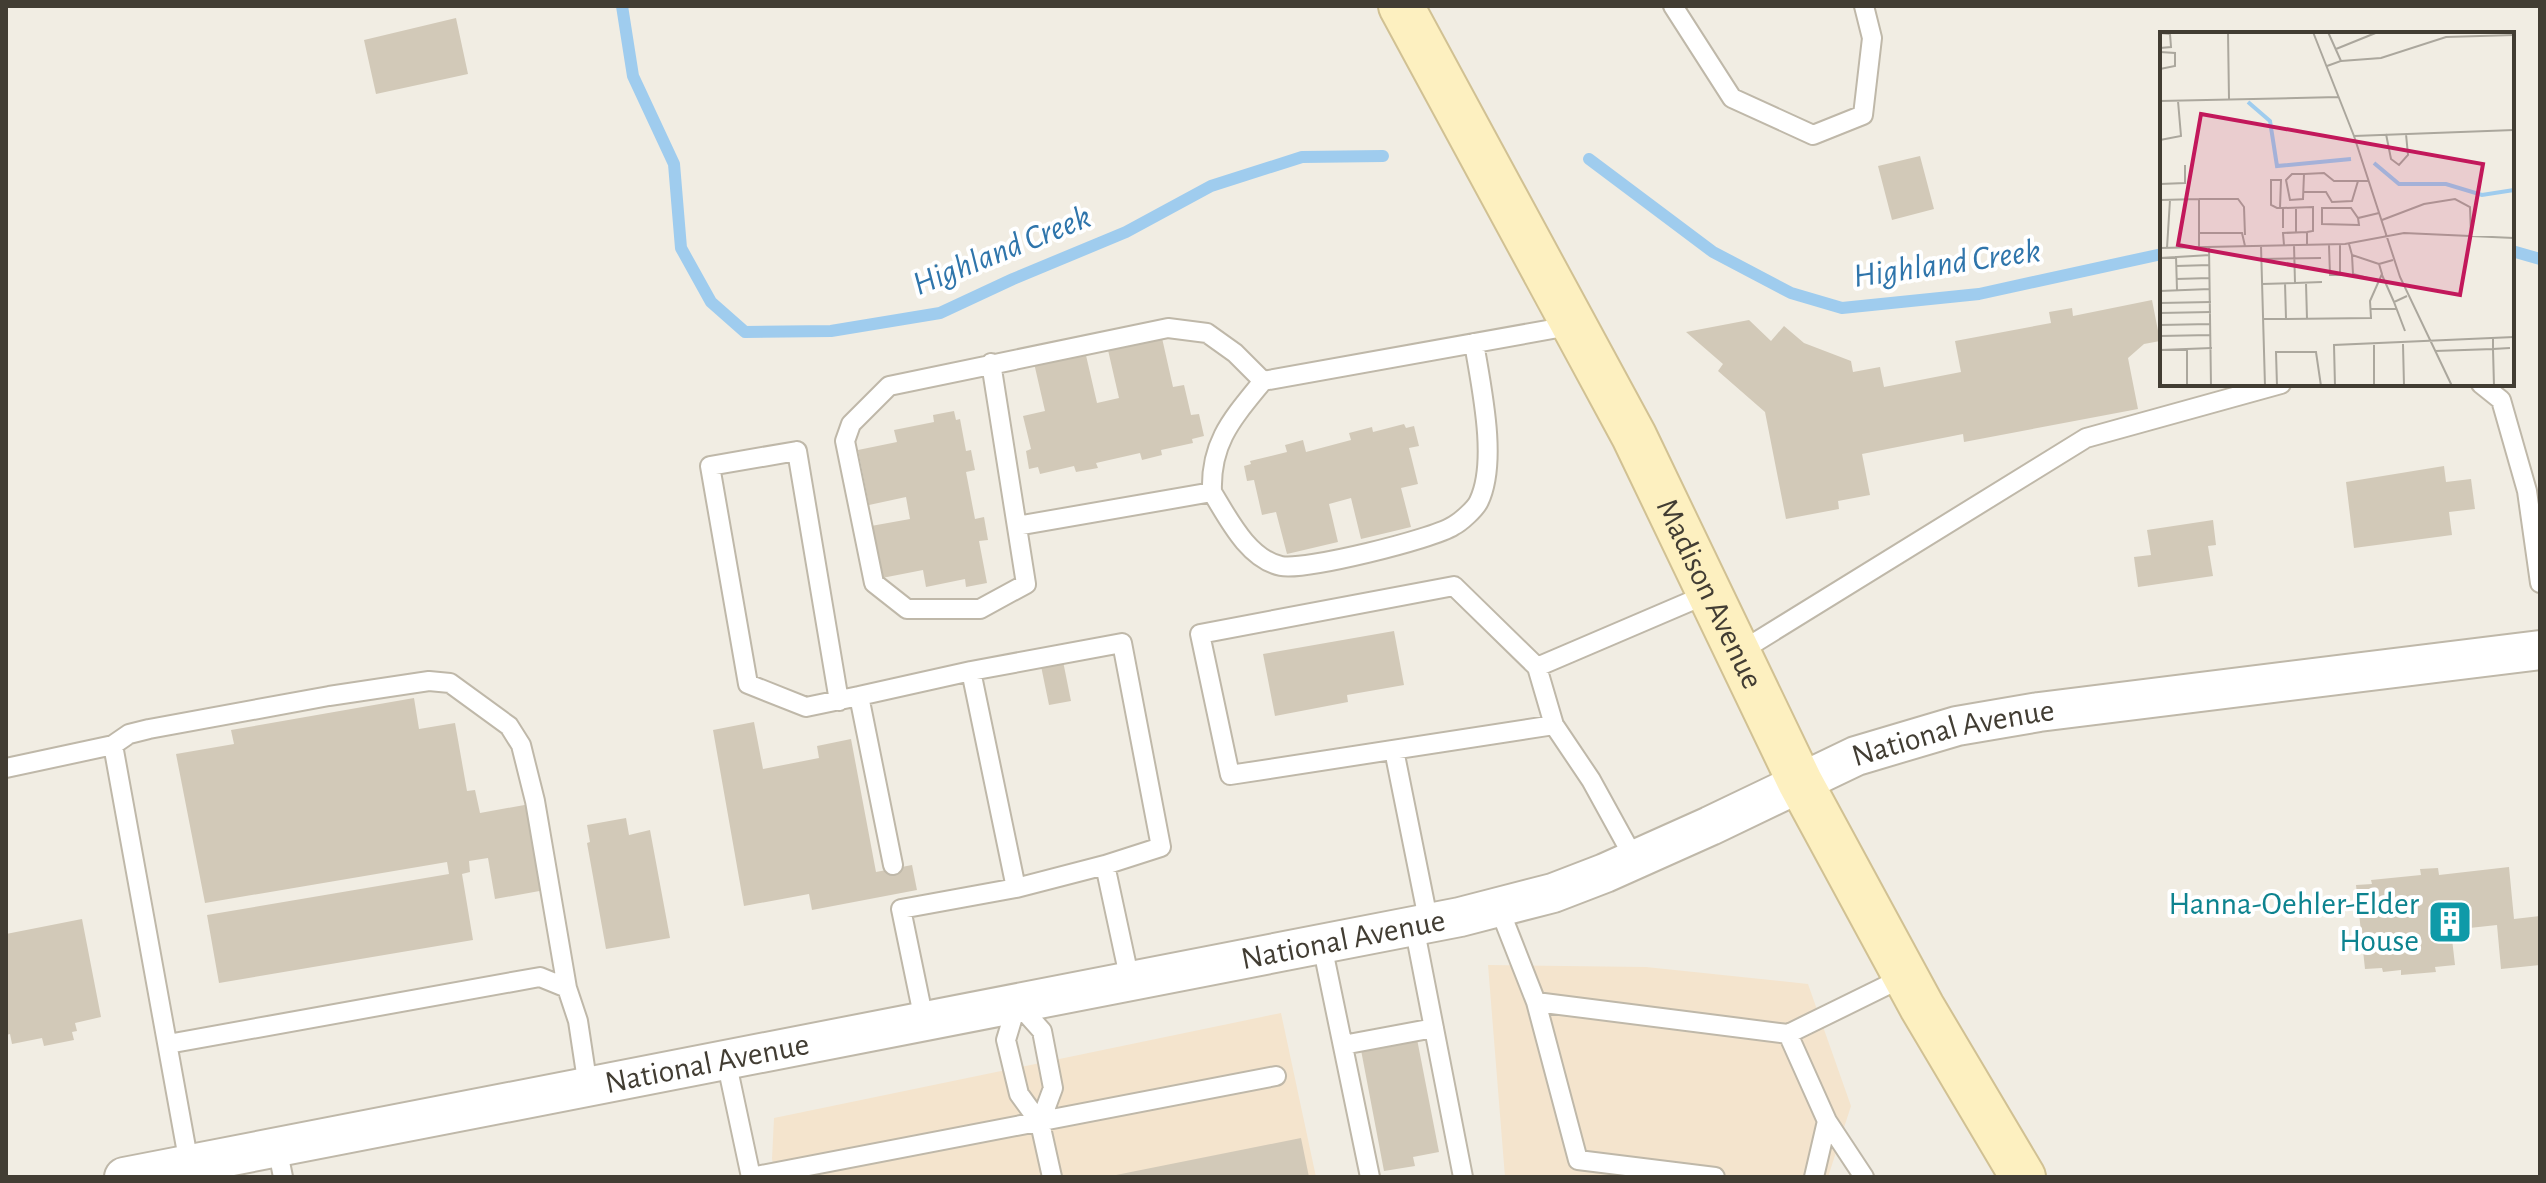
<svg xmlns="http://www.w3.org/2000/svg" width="2546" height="1183" viewBox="0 0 2546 1183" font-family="'Alegreya Sans',sans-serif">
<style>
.commercial{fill:#f4e4cd}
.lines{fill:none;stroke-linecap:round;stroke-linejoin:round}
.stream{stroke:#9fccee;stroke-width:12}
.building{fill:#d2c9b8}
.lane-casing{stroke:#bfb8a9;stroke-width:22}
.street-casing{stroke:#bfb8a9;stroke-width:42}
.secondary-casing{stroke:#d1c193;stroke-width:48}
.lane{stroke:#fff;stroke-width:18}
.street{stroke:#fff;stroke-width:38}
.secondary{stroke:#fdf0c0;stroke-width:44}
.labels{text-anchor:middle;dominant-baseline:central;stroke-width:8;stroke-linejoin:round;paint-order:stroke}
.street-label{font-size:32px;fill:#423d33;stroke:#fff}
.culture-label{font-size:32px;fill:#0d838f;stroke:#fff;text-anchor:end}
.water-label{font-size:34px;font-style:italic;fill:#2f75ab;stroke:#fff}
.inset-river{fill:none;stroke:#9fccee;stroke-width:4}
.inset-road{fill:none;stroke:#aba79d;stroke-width:2}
.view{fill:#c2185b;fill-opacity:0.15;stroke:#c2185b;stroke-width:4}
.inset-edge{fill:none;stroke:#423d33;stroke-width:4}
</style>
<rect width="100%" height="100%" fill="#f1ede3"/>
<path class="commercial" d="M1488 965 1646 967 1808 984 1851 1106 1828 1177H1505Z
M1281 1013 1316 1177H776L772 1159 774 1118Z"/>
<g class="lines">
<path class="stream" d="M622 6 633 76 674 164 681 248 711 302 745 332 831 331 940 313 1013 279 1126 232 1211 186 1302 157 1383 156
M1589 159 1713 252 1791 293 1842 308 1979 294 2162 254
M2512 251 2540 259"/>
</g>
<path class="building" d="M456 18 468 74 376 94 364 40Z
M1920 156 1934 209 1892 220 1878 166Z
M2152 300 2160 341 2144 344 2128 358 2138 409 1964 442 1963 434 1862 454 1870 495 1838 501 1839 509 1786 519 1765 412 1718 371 1723 364 1686 332 1749 320 1771 341 1784 326 1804 343 1851 361 1853 372 1880 367 1884 387 1961 372 1955 341 2051 323 2049 312 2072 308 2073 316Z
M1162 338 1173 387 1184 385 1191 415 1199 414 1204 436 1192 439 1193 443 1161 450 1162 455 1142 460 1140 453 1096 463 1098 468 1076 472 1074 466 1040 474 1038 467 1029 469 1026 451 1031 449 1023 416 1045 411 1034 363 1085 351 1097 403 1119 398 1108 350Z
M954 411 956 420 960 419 966 451 971 450 975 470 966 472 975 519 984 517 988 540 979 541 987 583 966 587 965 579 926 587 923 570 882 578 871 526 910 519 906 497 869 505 858 450 897 442 894 430 934 422 933 415Z
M1404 424 1406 428 1414 426 1419 446 1409 448 1418 484 1401 488 1411 527 1361 539 1351 498 1329 504 1338 542 1287 554 1276 512 1262 515 1254 480 1247 481 1244 466 1251 464 1250 461 1287 452 1285 445 1303 440 1306 452 1351 440 1349 433 1372 427 1373 432Z
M2444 466 2446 482 2471 479 2475 509 2449 512 2452 535 2354 548 2346 482Z
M2213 520 2216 545 2208 546 2213 576 2138 587 2134 557 2151 555 2147 530Z
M1394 631 1404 685 1347 695 1348 702 1275 716 1263 654Z
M1063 661 1071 701 1049 705 1041 666Z
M414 698 419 729 455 723 467 791 475 790 480 813 530 804 545 890 495 899 488 858 469 861 470 872 462 874 473 940 219 983 207 915 449 874 447 862 205 903 176 754 234 744 231 730Z
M754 722 763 769 819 758 817 746 851 739 876 872 912 865 917 890 812 910 809 894 744 906 713 730Z
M626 818 629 835 650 830 670 938 606 949 587 843 590 842 587 825Z
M2509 867 2514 919 2540 916V965L2501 969 2497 925 2451 930 2455 965 2435 967 2436 972 2401 975V970L2383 972 2382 968 2365 969 2356 885 2372 884 2371 880 2421 875 2420 869 2438 868 2439 875Z
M82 919 101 1017 75 1023 77 1031 72 1032 74 1040 44 1046 42 1038 12 1044 10 1034 6 1035V934Z
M1417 1039 1439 1152 1413 1157 1415 1166 1384 1171 1361 1050Z
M1301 1138 1309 1177H1111V1176Z"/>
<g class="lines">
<g class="lane-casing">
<path id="lane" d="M1673 6 1732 98 1813 135 1863 115 1872 38 1864 6
M991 363 1026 584 980 609H907L874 583 845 441 851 424 889 386 1168 328 1207 333 1235 353 1263 381 1575 325
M2481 384 2501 400 2527 491 2540 583
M1212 492C1210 442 1233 418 1263 381
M1017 526 1212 492C1228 518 1248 559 1281 566 1304 571 1433 539 1453 526 1461 522 1476 508 1479 501 1498 461 1481 386 1474 343
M1738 653 2086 438 2281 384
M1537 667 1554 725 1230 775 1200 634 1454 586 1537 667 1710 593
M971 671 1016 888
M839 701 797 451 710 466 748 684 806 707 859 696
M1554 725 1591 780 1635 860
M113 745 129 734 149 729 329 696 429 681 450 683 509 726 521 745 535 801 567 988
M1394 750 1429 924
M6 768 113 745 189 1164
M893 865 859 696 971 671 1122 643 1161 847 1105 865
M1499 908 1536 1002 1788 1034
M1414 926 1463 1177
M1322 945 1370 1177
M1536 1002 1578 1160 1715 1177
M1017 1003 1006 1040 1019 1094 1040 1123 1052 1177
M1017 1003 1042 1031 1053 1088 1040 1123
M924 1020 901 909 1016 888 1105 865 1130 981
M168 1044 540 977 567 988 578 1021 588 1087
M1343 1045 1434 1028
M726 1060 751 1177
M1827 1121 1864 1177
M277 1147 283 1177
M751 1177 1276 1076
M1814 1177 1827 1121 1788 1034 1906 976"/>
</g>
<g class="street-casing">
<g id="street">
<path id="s1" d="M124 1177 1460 917 1553 893 1605 873 1710 826 1856 756 1957 726 2039 712 2540 650"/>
</g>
</g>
<g class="secondary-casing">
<g id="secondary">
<path id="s2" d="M1401 6 1634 436 1800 782 1922 1007 2023 1177"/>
</g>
</g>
<use href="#lane" class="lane"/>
<use href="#street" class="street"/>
<use href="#secondary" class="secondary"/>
</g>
<defs>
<g id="building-square" transform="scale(2.3)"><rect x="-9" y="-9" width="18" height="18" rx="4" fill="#0f9aa8" stroke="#fff"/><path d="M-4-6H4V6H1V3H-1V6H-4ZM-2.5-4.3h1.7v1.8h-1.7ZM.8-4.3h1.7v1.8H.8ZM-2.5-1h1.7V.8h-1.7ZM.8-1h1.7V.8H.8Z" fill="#fff"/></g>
</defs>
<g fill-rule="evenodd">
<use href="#building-square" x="2450" y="922"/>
</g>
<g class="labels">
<g class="street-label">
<text stroke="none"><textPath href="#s2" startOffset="664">Madison Avenue</textPath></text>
<text stroke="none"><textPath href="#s1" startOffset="1890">National Avenue</textPath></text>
<text stroke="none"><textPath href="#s1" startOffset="1242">National Avenue</textPath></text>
<text stroke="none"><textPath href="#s1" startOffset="594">National Avenue</textPath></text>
</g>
<g class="culture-label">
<text x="2419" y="904">Hanna-Oehler-Elder<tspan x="2419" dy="37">House</tspan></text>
</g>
<g class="water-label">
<text transform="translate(1002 251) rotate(-22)">Highland Creek</text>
<text transform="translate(1947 264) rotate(-8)">Highland Creek</text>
</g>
</g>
<g transform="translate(2160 32)">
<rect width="354" height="354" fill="#f1ede3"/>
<path class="inset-river" d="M88 70 110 89 117 134 191 127M214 131 239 152H286L322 163 354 158"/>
<path class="inset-road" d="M68 0 69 67M153 0 194 104 240 245 292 354M0 1 10 2 11 15 0 16M176 17 218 0M0 20 15 21V34L0 37M181 29 221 26 286 5 354 3M167 34 181 29 168 0M0 69 179 65M226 102 231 127 239 133 248 123 246 102M194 104 354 98M0 108 21 104 18 69M144 142 143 167 130 168 126 148 132 142H144L164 141 174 149H208M0 152 25 151V133M144 160H166L172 170 192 169 198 149M39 167H78L84 175 85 203M0 168 39 167V215M120 176 121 148H111V173L117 176H123M136 176V201M198 186 199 193 162 192V176H191L198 186 219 181M222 188 264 172 295 167 310 175 311 204M123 196V176L153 175V199L147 200M39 201H82L85 214M189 212 192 223 219 232M124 213 123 201 147 200V213M169 213 170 243H180V213M101 214 105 354M49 215 51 354M0 216 185 212 244 201 354 206M7 216 10 168M192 223 193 242 219 249M16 224 17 258M0 226 50 223M101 227 161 226M16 234 50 233M222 243 234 270M16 247 50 246M135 251 162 250M146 251 147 287M102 252 135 251 134 213M0 259 50 257M0 271 51 270M211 277H237M0 281 51 280M104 287H126L125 251M126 287 211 286 210 269 222 242 219 232 233 228M0 293 51 292M245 299 234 270 247 264M0 304 51 303M243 312 244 354M214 313V354M27 317V354M0 318 52 316M275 319 333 317V305M117 353H161M244 353 269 354M117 354 116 320H156L161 354M175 354 174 313 354 305M334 354 333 317 350 316"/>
<path class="view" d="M41 82 323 132 300 263 18 213Z"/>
<rect width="354" height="354" class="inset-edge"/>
</g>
<rect width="2546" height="1183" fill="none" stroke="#423d33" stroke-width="16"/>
</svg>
